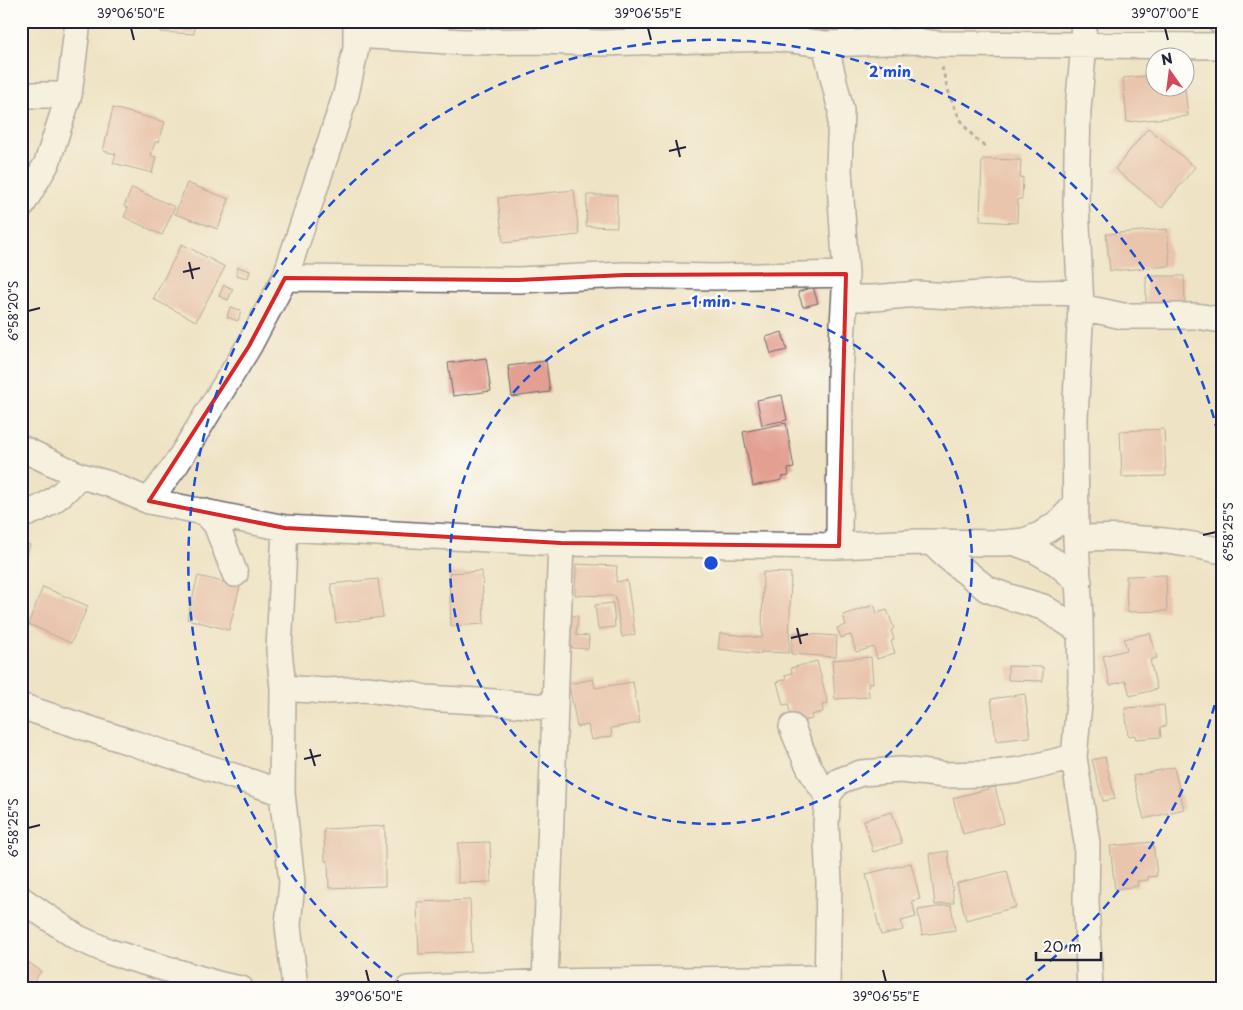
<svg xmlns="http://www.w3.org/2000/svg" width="1243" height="1010" viewBox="0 0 1243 1010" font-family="'Playpen Sans',sans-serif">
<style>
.building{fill:#e39f91}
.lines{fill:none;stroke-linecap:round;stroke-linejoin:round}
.street-casing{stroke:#6a666b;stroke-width:28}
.path{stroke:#6a666b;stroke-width:3;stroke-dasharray:4 4;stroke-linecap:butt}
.street{stroke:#fff;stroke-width:25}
.marked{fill:none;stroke:#d62828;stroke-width:4;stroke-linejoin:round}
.ticks{fill:none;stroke:#22223b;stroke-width:2}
.ring{fill:none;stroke:#1d4ed8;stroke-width:2.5;stroke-dasharray:9 6}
.centre{fill:#1d4ed8;stroke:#fdfcf7;stroke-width:2.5}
.ring-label{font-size:15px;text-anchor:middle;font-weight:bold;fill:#1d4ed8;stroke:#fdfcf7;stroke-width:5;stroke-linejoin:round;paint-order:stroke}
.neatline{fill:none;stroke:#22223b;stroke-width:2}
.ticks-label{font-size:12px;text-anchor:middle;fill:#22223b}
</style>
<rect width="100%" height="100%" fill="#fdfcf7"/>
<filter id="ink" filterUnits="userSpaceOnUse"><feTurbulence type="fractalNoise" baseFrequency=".02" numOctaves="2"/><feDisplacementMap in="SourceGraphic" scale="10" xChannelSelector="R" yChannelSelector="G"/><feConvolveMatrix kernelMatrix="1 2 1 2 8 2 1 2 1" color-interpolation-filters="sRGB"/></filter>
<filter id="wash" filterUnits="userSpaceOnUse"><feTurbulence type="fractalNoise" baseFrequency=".0096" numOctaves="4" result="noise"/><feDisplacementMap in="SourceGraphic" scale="20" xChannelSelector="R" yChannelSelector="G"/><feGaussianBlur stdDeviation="1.12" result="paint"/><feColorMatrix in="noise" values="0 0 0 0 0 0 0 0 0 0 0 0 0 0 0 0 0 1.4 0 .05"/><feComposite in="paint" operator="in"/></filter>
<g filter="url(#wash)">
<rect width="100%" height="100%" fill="#efe3c5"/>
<g id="blocks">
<path class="building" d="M161 21H195L194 34 160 32Z
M730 21H751L752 27 731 30Z
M1156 75V88H1185L1188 116 1127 122 1123 78Z
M113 108 165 122 159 142H155L151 156 156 157 152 173 113 163 116 154 103 151Z
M1148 128 1195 167 1162 208 1115 169Z
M982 159 1021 160 1020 178 1023 177 1022 199H1018L1017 223 980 221Z
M187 183 229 199 218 229 175 214Z
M132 188 175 207 162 235 124 217 128 208 124 206Z
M574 190 579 235 503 243 498 198Z
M587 195H617V227L586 226Z
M1167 229 1170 266 1110 271 1106 234Z
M182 244 225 267 196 321 153 299Z
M238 267 250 271 248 278 236 275Z
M1146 276H1184L1185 304 1146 305Z
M224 285 233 289 228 300 219 296Z
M813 287 818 303 803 307 798 292Z
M230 307 241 310 238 321 227 317Z
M782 332 787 350 771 354 766 337Z
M486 358 491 391 453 396 448 363Z
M546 361 550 392 512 397 508 366Z
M782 395 787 420 762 425 757 400Z
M786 423 794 468 788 469 789 476 782 477V480L753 486 743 432Z
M1164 429 1166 476 1122 477 1120 431Z
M21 542 30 545 22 571H21Z
M576 564 617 566 616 582 627 580 635 634 622 637 615 596 575 595Z
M482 571 484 624 451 626 449 573Z
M763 572 791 573 789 653 761 652V654L718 649 720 633 762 638Z
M1166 575 1167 611 1127 612 1126 576Z
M198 576 240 586 229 630 187 619Z
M378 579 383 617 336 623 331 584Z
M43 587 88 606 71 643 28 624Z
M613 603 615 627 598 629 595 605Z
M874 605 877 613 887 610 894 628 891 630 894 640 891 641 895 653 877 659 874 647 856 652 851 635 841 638 837 628 846 625 843 615Z
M564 615 578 616 576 635 589 636 588 649 562 647Z
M793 633 837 636 836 657 791 654Z
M1150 633 1157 658 1150 660 1157 689 1130 696 1126 681 1110 685 1103 656 1127 650 1124 639Z
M871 657 873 683H868L869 697 835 699 832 660Z
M817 661 828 704 822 705 823 712 811 715 812 719 793 723 788 704 783 705 777 682 786 679 785 675 792 673 791 668Z
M1008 666 1043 667V681L1008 680Z
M593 679 595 688 633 682 640 723 611 728 612 736 591 740 588 725 577 727 569 684Z
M1025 694 1030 737 996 741 991 699Z
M1164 705 1166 726 1160 727 1161 737 1136 739 1135 735 1128 736 1125 708Z
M1105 757 1115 799 1103 801 1092 760Z
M1174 767 1184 809 1144 819 1133 776Z
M995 787 1004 823 963 834 953 798Z
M892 812 902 843 873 852 864 820Z
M385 826V886L329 888 328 861H325L324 829Z
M490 842 491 882 458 883V843Z
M1153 842 1157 876 1148 877V880L1137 881 1138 886 1115 889 1110 846Z
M948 851 954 903 935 905 929 854Z
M911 863 920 899 912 901 916 917 901 921 903 930 881 935 866 874Z
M1007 871 1016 907 966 920 957 883Z
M470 900 472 952 419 954 417 902Z
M951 905 955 930 922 935 918 910Z
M21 944 27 948 21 957Z
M21 957 41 971 29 989H21Z"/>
</g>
</g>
<g filter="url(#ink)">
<use href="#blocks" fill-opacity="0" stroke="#6a666b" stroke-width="1"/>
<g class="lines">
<g class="street-casing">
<path id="street" d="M1083 21 1084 45 1078 109 1076 203 1081 307 1075 418 1076 539 1080 618 1081 682 1074 757 1087 843 1086 902 1090 989
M1220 21 1222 23
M356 35 463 42 539 41 602 43 774 38 825 44 917 41 938 44 1222 46
M825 44 841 110 839 168 846 274 840 375 839 546
M21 95H69
M21 207 47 163 69 95 78 21
M285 278 518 280 625 275 713 277 846 274
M845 298H874L917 294 953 296 1008 292 1037 293 1080 292
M1081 307 1123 316H1196L1222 320
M21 448 78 475 109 484 149 501 285 528 561 543 839 546 918 542 1004 543 1024 541 1040 535 1059 522 1076 504
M149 501 177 463 249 346 285 278 346 94 356 48V21
M203 511 216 524 235 574
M21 515C43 510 66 494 78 475
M1076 539C1123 535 1176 540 1222 551
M931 542 946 556 987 589 1006 596 1043 607 1080 631
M1013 542 1035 550 1057 563 1079 582
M283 688 325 691 367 689 413 695 425 698 495 702 555 708
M21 706C108 736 196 762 282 793L292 882 288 925 295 987 294 989
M792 727C802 751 810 775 828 795
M282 793 283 688 279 650 285 528
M21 899 78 938 110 952 221 985 241 989
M545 982 561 543
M408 989 545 982 827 978
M827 989 829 882 826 824 828 795 839 781 861 773 901 770 945 775 986 774 1021 770 1074 757"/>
</g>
<path class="path" d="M942 67C949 97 959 130 987 147"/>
<use href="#street" class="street"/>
</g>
</g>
<path d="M0 0H1243V1010H0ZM846 274 839 546 561 543 285 528 149 501 249 346 285 278 518 280 625 275Z" fill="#efe3c5" fill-opacity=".55" fill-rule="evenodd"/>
<path class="marked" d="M846 274 839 546 561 543 285 528 149 501 249 346 285 278 518 280 625 275Z"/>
<path class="ticks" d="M131 28 134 40M648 28 651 40M1165 28 1168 40M676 140 680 157M669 151 686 147M189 262 193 279M183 272 200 268M28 311 40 308M1203 535 1216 532M797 628 801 644M791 638 808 634M310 749 315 766M304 759 321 755M28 828 40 825M366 970 369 982M883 970 886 982"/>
<g class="ring">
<circle cx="711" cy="563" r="261"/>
<path d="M1222 676A523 523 0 0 1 1018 986M404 986A523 523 0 1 1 1222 450"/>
</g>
<circle cx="711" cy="563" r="8" class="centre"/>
<g class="ring-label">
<text x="890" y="77">2 min</text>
<text x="711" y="307">1 min</text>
</g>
<rect width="1243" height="1010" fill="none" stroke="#fdfcf7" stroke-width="55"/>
<g transform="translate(1170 72) rotate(346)"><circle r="24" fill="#fdfcf7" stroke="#a5a5ac"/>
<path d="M0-4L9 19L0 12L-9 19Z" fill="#d1495b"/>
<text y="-8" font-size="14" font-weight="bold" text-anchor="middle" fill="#22223b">N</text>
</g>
<path d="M1036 952v8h65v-8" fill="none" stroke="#22223b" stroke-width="2.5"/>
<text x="1043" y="952" font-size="15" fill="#22223b" stroke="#fdfcf7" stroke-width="4" paint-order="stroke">20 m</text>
<rect x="28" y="28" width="1188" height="954" class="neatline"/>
<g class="ticks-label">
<text x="131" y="18">39°06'50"E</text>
<text x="648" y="18">39°06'55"E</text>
<text x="1165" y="18">39°07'00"E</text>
<text transform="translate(14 311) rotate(-90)" y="4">6°58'20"S</text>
<text transform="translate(1229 532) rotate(-90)" y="4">6°58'25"S</text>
<text transform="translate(14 828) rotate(-90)" y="4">6°58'25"S</text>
<text x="369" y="1001">39°06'50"E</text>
<text x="886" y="1001">39°06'55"E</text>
</g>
</svg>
